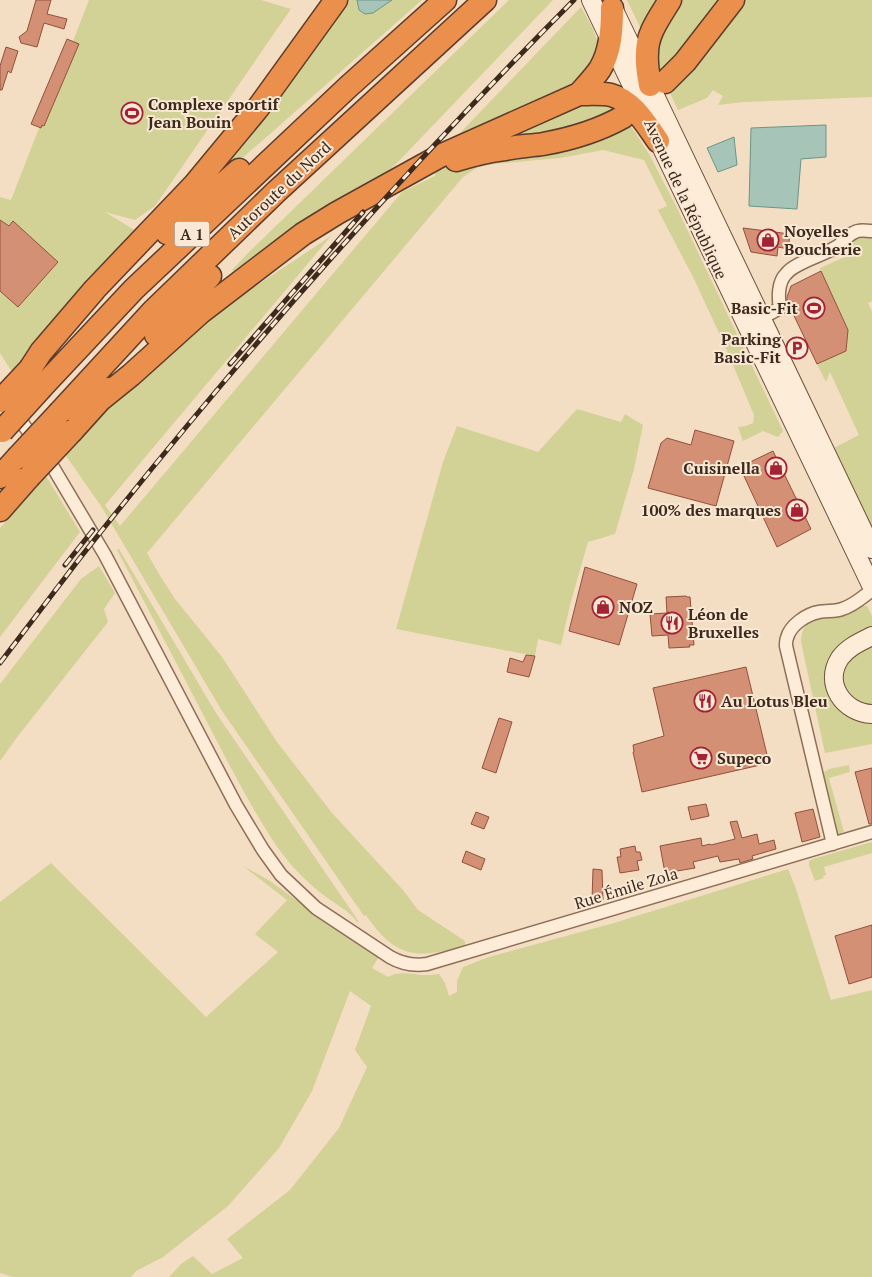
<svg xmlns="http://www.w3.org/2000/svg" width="872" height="1277" viewBox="0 0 872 1277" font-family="'PT Serif',serif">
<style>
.green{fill:#d2d196}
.water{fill:#a6c5b8;stroke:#6b9585}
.building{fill:#d49075;stroke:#91513b}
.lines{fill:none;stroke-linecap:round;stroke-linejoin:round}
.minor-casing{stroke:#8f6e58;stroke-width:15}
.secondary-casing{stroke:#714f3b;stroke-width:20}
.motorway-casing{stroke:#5d3c2c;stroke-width:25}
.minor{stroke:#fcecd8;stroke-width:12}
.secondary{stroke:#fcecd8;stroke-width:18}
.motorway{stroke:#ea8f4c;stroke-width:22}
.rail-casing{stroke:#3e291d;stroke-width:5}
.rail{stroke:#f9e9d4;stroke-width:3;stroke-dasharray:9;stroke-linecap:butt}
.motorway-bridge-casing{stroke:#5d3c2c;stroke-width:25;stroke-linecap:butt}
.motorway-bridge{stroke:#ea8f4c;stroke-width:22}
.labels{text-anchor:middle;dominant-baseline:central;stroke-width:4;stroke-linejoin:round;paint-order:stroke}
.shield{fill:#f9e9d4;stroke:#766354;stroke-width:1}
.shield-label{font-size:15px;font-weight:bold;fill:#3e291d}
.poi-label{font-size:16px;font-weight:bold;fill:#3e291d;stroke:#f9e9d4;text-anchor:start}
.street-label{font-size:16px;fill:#3e291d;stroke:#f9e9d4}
</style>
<rect width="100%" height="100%" fill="#f3dec3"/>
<path class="green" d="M89 0H261L291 9 155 206 135 220 105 212 136 231 12 372 0 353V197L11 200Z
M347 0H357L359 10 373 13 392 0H422L230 169 221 161Z
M509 0H553L394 166 373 184 238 275 232 270 249 252Z
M627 0H665L644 35Z
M677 0H722L667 66 660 72 655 40Z
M743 0H872V97L744 102 718 105 723 96 713 90 707 98 678 110 668 89Z
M581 7 593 29 598 43 597 57 578 81 465 139 459 134Z
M577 104 613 107 616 110 578 126 492 145Z
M627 120 649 154 676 206 783 431 778 437 763 431 743 441 738 427 746 426 753 423 754 415 725 346 694 279 658 210 667 206 644 160 603 150 560 158 494 164 478 167 463 177 147 553 159 574 175 599 222 657 277 742 332 813 403 890 418 910 465 941V946C416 959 396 959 366 915L364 916 222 711 101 506 64 453 110 407 220 310 331 236 105 505 120 526 402 192 435 176 436 170 455 164Z
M872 236V301L868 303 872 311V528L834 448 859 435 830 372 826 382 817 364 846 351 848 330 820 268 845 257 848 248 857 238Z
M577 409 621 422 625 414 643 425 634 469 615 534 588 542 570 605 561 645 538 639 535 656 396 629 443 462 457 426 538 452Z
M46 476 80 532 0 637V528Z
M119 549 216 713 359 922H357C350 911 336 905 325 896 307 883 291 866 278 848 251 808 229 764 207 722 177 664 147 607 117 550Z
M99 566 115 593 104 609 108 622 18 736 0 761V684L81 579Z
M861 606H867L872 616V627C854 636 837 641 829 661L850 716 862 722 872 724V744L825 753 801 642C801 632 804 626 812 619Z
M872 644V707L852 700 844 687 842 671 850 658Z
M849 765 850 772 829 778 844 832 838 834 834 828 823 773 829 769Z
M872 842V853L824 867 826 875 823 876 824 878 815 881 809 865V861L813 859Z
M51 863 206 1017 278 952 255 934 287 900 243 866 270 881 292 897 380 955 372 968 388 977C399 971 410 974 422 975 427 975 433 975 439 974L445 983 449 996 457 992V981L463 967 489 957 614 923 788 869 795 886 831 1000 872 990V1277H169L181 1264 193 1256 212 1274 243 1258 227 1239 290 1190 339 1128 367 1067 355 1050 371 1006 350 991 312 1091 279 1148 228 1206 163 1257 136 1271 131 1277H13L0 1273V902Z"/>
<path class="water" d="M357 0H392L373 13 365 14 359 10Z
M826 125V157L801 159 797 209 749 206 751 128Z
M734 137 737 165 718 172 707 148Z"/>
<path class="building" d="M36 0H51L47 14 67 19 64 29 44 23 37 47 21 43 19 37 27 31Z
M67 39 79 44 44 126 42 125 41 128 31 124Z
M6 47 18 51 11 73 8 71 2 90H0V66Z
M0 220 9 226 13 221 58 262 18 307 0 291Z
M743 228 790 234 788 249 778 247 777 256 751 252Z
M821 271 848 330 846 351 817 364 787 301V297L791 286Z
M695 430 734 441 716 506 648 488 661 443 667 438 691 445Z
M773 451 811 529 777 547 744 476 751 473 746 464Z
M585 567 637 584 619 645 569 631Z
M686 596 687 597H690L694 645H689L690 647 669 648 668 635 652 636 650 614 667 613 666 597Z
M526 655 535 656 529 677 507 672 510 658 523 662Z
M746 667 769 763 642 792 633 752H634L633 745 664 736 653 688Z
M499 718 512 722 496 773 482 768Z
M872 768V824H869L855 772Z
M706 804 709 816 691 820 688 807Z
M813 809 820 837 802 842 795 813Z
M476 812 489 817 484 829 471 824Z
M737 821 742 838 757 834 759 844 774 840 776 849 752 856 753 859 740 863 739 859 720 862 718 856 693 862 695 868 665 873 660 846 701 838 702 846 710 844 711 845 735 839 730 822Z
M635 846 636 852H640L642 860 637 861 639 870 620 873 617 857H621L620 849Z
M466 851 485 859 481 870 462 862Z
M593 869 602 870 603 900H592Z
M872 925V977L849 984 835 936Z"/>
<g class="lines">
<g class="minor-casing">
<path id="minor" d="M762 318 780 308C778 297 778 282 786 274 795 262 825 255 838 246 843 242 847 236 853 233 859 229 865 231 872 231
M14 411 51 464 105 555 236 805 263 850 281 875 316 908 390 957C402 964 413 966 427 964L872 832
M833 844 786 646C786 643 786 640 787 638 790 625 807 614 819 612 826 610 835 612 842 609 853 606 863 597 872 590"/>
</g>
<g class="secondary-casing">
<path id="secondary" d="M591 0 872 587
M613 8 872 549
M872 636C860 642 848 647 840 658 823 684 844 713 872 714"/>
</g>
<g class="motorway-casing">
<path id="motorway" d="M665 82 685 62 733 0
M650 85C648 74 646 64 647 53 647 33 660 17 670 0
M579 94C589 94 601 93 611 95 633 101 646 124 658 141
M456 160C472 155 488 151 505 149 517 146 530 146 543 144 571 139 598 131 623 117
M167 233 239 170
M156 335 210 276
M30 369 41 352 95 289 195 184 258 108 336 0
M42 387 134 289 348 87 445 0
M100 400 131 375 201 312 303 234 337 213 440 156 579 94C586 86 594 78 600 69 611 51 612 28 612 8
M60 412 153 311 277 191 485 0
M72 431 100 400 109 389
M0 477 17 458
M0 510 29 477"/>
</g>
<use href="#minor" class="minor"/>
<use href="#secondary" class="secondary"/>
<use href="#motorway" class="motorway"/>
<g class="rail-casing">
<path id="rail" d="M230 364 363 212
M65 565 93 530
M0 663C27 628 53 593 80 558 234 363 399 176 574 0"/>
</g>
<use href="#rail" class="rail"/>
<g class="motorway-bridge-casing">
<path id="motorway-bridge" d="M0 401 30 369
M2 431 42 387
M17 458 60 412
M29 477 72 431"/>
</g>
<use href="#motorway-bridge" class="motorway-bridge"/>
</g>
<defs>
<g id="stadium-ring" transform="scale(1.125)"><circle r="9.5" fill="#f9e9d4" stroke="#a52134" stroke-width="1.5"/><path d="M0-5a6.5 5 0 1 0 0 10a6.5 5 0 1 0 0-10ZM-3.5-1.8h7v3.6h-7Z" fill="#a52134"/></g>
<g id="shop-ring" transform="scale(1.125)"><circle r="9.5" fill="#f9e9d4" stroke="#a52134" stroke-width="1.5"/><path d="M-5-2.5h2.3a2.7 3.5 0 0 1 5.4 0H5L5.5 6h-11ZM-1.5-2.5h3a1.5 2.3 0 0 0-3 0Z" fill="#a52134"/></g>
<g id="parking-ring" transform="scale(1.125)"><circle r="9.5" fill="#f9e9d4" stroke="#a52134" stroke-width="1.5"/><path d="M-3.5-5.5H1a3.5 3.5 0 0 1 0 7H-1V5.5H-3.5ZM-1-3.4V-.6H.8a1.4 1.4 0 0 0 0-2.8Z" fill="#a52134"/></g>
<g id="restaurant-ring" transform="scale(1.125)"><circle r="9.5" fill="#f9e9d4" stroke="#a52134" stroke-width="1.5"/><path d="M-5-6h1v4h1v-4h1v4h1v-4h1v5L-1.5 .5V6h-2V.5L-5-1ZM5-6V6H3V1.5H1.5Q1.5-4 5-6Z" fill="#a52134"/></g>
<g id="supermarket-ring" transform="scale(1.125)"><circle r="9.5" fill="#f9e9d4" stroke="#a52134" stroke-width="1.5"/><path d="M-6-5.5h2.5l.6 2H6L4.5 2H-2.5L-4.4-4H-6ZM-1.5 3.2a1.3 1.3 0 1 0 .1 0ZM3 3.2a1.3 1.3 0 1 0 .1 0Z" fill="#a52134"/></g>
</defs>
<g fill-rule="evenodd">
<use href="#stadium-ring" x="132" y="113"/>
<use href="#shop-ring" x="768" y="240"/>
<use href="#stadium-ring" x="814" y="308"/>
<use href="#parking-ring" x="797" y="348"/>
<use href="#shop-ring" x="776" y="468"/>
<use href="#shop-ring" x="797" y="510"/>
<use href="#shop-ring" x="603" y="607"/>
<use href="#restaurant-ring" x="672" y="623"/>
<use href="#restaurant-ring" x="705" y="701"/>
<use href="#supermarket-ring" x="701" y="758"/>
</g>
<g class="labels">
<rect class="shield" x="174.5" y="221.5" width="35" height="25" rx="4"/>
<g class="shield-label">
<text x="192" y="234">A 1</text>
</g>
<g class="poi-label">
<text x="148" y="104">Complexe sportif<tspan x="148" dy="18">Jean Bouin</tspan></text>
<text x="784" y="231">Noyelles<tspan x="784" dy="18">Boucherie</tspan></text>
<text x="798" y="308" text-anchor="end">Basic-Fit</text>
<text x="781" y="339" text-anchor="end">Parking<tspan x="781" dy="18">Basic-Fit</tspan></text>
<text x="760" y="468" text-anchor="end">Cuisinella</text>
<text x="781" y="510" text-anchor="end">100% des marques</text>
<text x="619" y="607">NOZ</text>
<text x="688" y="614">Léon de<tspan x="688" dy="18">Bruxelles</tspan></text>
<text x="721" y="701">Au Lotus Bleu</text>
<text x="717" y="758">Supeco</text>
</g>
<g class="street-label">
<text transform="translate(279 190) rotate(-43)">Autoroute du Nord</text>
<text transform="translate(686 199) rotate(65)">Avenue de la République</text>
<text transform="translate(626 888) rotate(-17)">Rue Émile Zola</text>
</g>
</g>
</svg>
